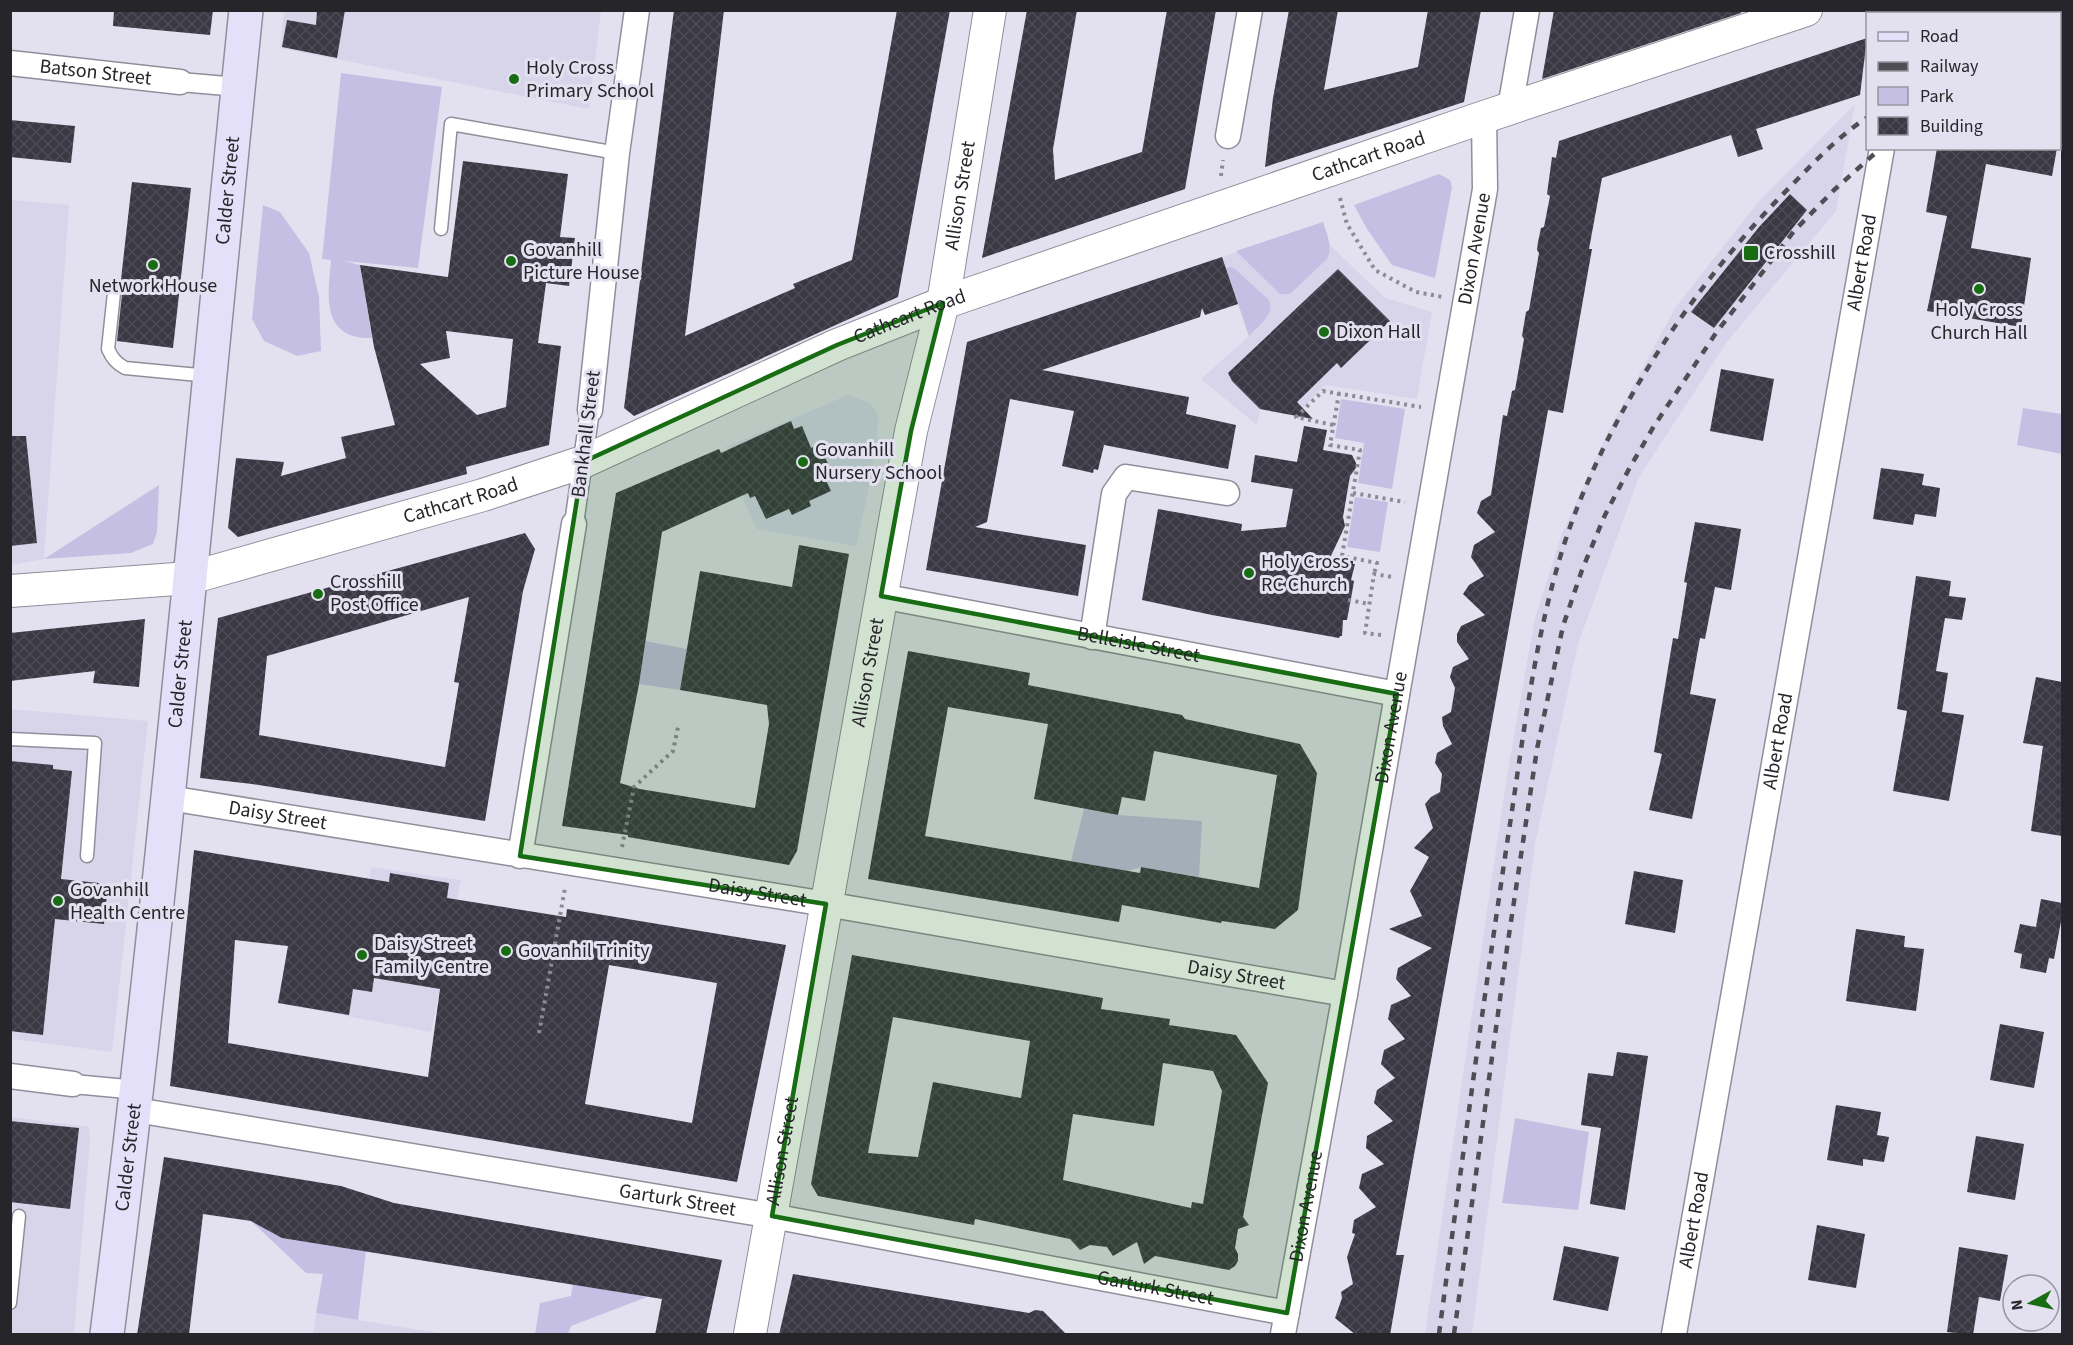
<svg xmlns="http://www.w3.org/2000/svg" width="2073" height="1345" viewBox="0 0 2073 1345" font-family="'Source Sans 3',sans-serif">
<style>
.built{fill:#d8d5eb}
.green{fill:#c5c0e3}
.building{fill:url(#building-cross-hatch);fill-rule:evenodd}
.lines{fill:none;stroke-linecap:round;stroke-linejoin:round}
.service-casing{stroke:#908e9b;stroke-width:15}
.pedestrian-casing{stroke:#908e9b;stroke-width:21}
.minor-casing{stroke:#908e9b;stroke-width:27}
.tertiary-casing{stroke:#908e9b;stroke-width:34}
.secondary-casing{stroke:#908e9b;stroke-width:36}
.path{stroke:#8c8a94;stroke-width:4;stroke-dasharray:3 4.5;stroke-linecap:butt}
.service{stroke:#fff;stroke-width:12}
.pedestrian{stroke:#fff;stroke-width:18}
.minor{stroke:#fff;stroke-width:24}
.tertiary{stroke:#fff;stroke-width:32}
.secondary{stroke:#e5e0f9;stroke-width:33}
.rail{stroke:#4f4e55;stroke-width:4.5;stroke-dasharray:8 8;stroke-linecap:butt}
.marked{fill:#186c13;fill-opacity:0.2;stroke:#186c13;stroke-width:4.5;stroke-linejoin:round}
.poi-dot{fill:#186c13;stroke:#e3e1ef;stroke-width:2}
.labels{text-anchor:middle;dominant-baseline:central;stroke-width:6;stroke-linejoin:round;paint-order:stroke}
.poi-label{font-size:20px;fill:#26252a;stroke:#e3e1ef;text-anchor:start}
.street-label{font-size:20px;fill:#26252a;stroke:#e3e1ef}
</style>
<defs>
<pattern id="building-cross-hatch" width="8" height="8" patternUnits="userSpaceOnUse" patternTransform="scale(1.5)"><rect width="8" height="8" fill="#393843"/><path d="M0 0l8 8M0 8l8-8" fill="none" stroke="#4d4c56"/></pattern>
</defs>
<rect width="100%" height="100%" fill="#e3e1ef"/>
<path class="built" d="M284 11H601L589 109 280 48Z
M1855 104 1836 211 1727 342 1639 477 1578 644 1535 844 1472 1334H1425L1507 775 1535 618 1561 536 1607 434 1675 308 1758 202Z
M11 200 69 205 44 559 11 565Z
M1323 222 1330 245 1385 298 1432 312 1417 399 1325 385 1295 416 1260 409 1257 425 1201 379 1249 336 1222 257Z
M848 395 870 403 878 414 877 438 870 483 856 546 757 529 744 502 741 478 726 447Z
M11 709 148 721 112 1052 11 1039Z
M371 867 461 880 431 1032 278 1003 291 927 363 928Z
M11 1117 89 1127 90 1141 74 1334H11Z
M316 1313 358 1320 447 1334H313Z"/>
<path class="green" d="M341 73 442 87 418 268 344 261 360 265 372 338C366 338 359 338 353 336 321 326 329 286 331 260L322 259Z
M1439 174 1450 180 1452 187 1435 278 1392 265 1367 229 1354 205Z
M263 205 280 212 309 253 319 297 321 351 297 356 264 341 252 319Z
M1323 222C1327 235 1333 246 1327 259L1290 294H1280L1236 251Z
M1231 267 1235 269 1269 300C1275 315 1259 325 1249 336L1226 268Z
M1341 399 1405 409 1392 489 1358 483 1364 443 1335 438Z
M2023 408 2062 414V454L2017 445Z
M159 485 157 532 153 544 131 553 44 559Z
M1355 497 1388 502 1380 552 1347 547Z
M645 641 687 649 680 690 639 684Z
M1084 809 1118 815 1202 821 1199 877 1141 867 1127 871 1071 861Z
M1515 1118 1589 1132 1578 1210 1502 1203Z
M251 1221 366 1250 358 1320 316 1313 323 1274 306 1273Z
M573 1284 647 1297 571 1326 568 1334H535L540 1303 571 1296Z"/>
<path class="building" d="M114 10H213L210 35 113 26Z
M317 10H345L337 58 282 47 287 20 316 25Z
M674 10H724L685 336 795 288 793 284 852 260 897 10H950L898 297 634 416 624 408Z
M1027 10H1077L1053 149 1055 180 1142 152 1167 10H1216L1185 189 982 258Z
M1289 10H1338L1324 90 1418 67 1428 10H1481L1464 102 1265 167 1273 98Z
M1554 10H1741V13L1542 79Z
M1867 38 1860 95 1756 129 1763 149 1738 157 1731 135 1602 178 1589 249H1592L1563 413 1548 410 1396 1255H1404L1390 1335H1356L1335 1318 1342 1298 1341 1292 1353 1284 1347 1257 1355 1234 1352 1233 1354 1220 1376 1207 1359 1188 1362 1174 1384 1164 1366 1148 1367 1136 1393 1121 1374 1103 1377 1090 1395 1078 1381 1064 1384 1050 1405 1039 1388 1019 1391 1005 1411 996 1396 979 1398 968 1432 948 1389 929 1422 916 1410 891 1429 857 1414 848 1433 828 1425 804 1431 797 1440 792 1442 774 1435 763 1437 753 1452 744 1443 726 1442 717 1451 712 1455 688 1450 677 1453 667 1469 659 1457 642V634L1461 626 1485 615 1463 594 1469 585 1484 576 1471 557 1474 545 1495 532 1477 513 1481 501 1491 495 1503 415 1507 416 1512 391 1515 390 1524 339 1522 336 1526 312 1529 310 1539 253 1537 250 1538 242 1541 228 1544 227 1550 196 1547 194 1552 157 1556 158 1559 141Z
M10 120 75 126 71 163 10 157Z
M1937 148H2057L2052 176 1986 164 1971 248 2031 258 2021 327 1927 311 1947 216 1926 212Z
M463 161 568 174 560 237 575 238 569 286 546 283 538 343 561 346 549 445 466 467 467 474 238 537 228 528 236 458 284 462 281 476 346 458 341 437 395 425 374 347 360 265 448 277ZM446 331 513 339 506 407 477 415 420 364 450 358Z
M132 182 191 188 173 348 117 341 122 294 120 288Z
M1790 194 1807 210 1714 328 1691 312 1759 227Z
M1222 257 1238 304 1205 315 1202 308 1200 317 1042 370 1189 397 1186 414 1236 425 1228 469 1104 445 1098 470 1094 469 1093 473 1062 466 1074 411 1010 399 987 522 975 527 1086 545 1078 596 926 570 967 342Z
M1338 269 1390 321 1341 368 1337 363 1297 402 1313 419 1260 409 1232 381 1228 373Z
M1721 369 1774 379 1763 441 1710 431Z
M791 421 794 429 802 426 811 448 819 444 828 464 820 468 831 491 809 501 811 506 792 515 789 509 766 519 755 496 750 498 748 493 662 532 639 684 620 783 640 789 755 808 769 724 767 705 680 690 700 571 792 587 799 545 849 554 797 851 789 865 628 837V835L562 826 616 493 719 449 721 453Z
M1304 426 1327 430 1323 450 1352 455 1356 463V468L1350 476 1343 517 1345 526 1330 558 1353 561V564H1355L1351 580 1354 581 1352 593 1347 620H1343L1342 636H1340L1339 638 1212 615 1142 600 1158 509 1242 524 1241 531 1286 527 1293 489 1251 482 1255 455 1297 462Z
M10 436H26L37 543 10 546Z
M1881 468 1924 474 1922 485 1940 488 1936 517 1915 514 1913 525 1873 519Z
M1695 522 1741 529 1731 590 1715 587 1705 639 1700 638 1690 694 1716 699 1692 819 1649 810 1662 754 1654 752 1673 638 1678 639 1687 583 1684 582Z
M525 533 535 549 523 591 485 821 252 784 200 778 218 618ZM469 597 454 682 459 683 445 767 259 735 267 656Z
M1916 576 1951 581 1949 596 1966 598 1962 620 1945 618 1936 671 1948 673 1942 712 1964 715 1949 801 1893 791 1907 711 1897 709Z
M145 619 139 687 93 683 95 671 10 681V633Z
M908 651 1030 673 1028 685 1182 715 1185 719 1300 744 1317 773 1298 910 1275 929 1222 921 1221 923 1122 905 1119 922 868 879ZM948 707 1048 724 1034 799 1118 815 1122 797 1145 801 1154 751 1277 775 1259 888 1141 867 1140 873 925 836Z
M2036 677 2062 682V836L2031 831 2043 746 2023 743Z
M10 761 53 765V769L72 771 61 879 108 884 104 924 55 919 43 1035 10 1031Z
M194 850 389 882 390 873 449 883 447 898 566 917 567 909 786 945 737 1182 170 1086ZM235 940 288 946 278 1003 349 1015 353 989 372 992 374 978 440 989 428 1077 228 1043ZM609 965 717 983 692 1123 585 1104Z
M1634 871 1683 880 1675 933 1625 924Z
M2041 899 2062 903V916L2054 959 2049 958 2046 973 2020 968 2022 954 2014 952 2020 924 2036 927Z
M1856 929 1905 936 1904 947 1924 949 1916 1011 1846 1001Z
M852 955 1103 998 1101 1009 1170 1019 1169 1025 1236 1035 1268 1083 1243 1217 1249 1225 1238 1229 1235 1248 1238 1254V1261L1235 1266 1229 1270 1155 1256 1144 1264 1137 1242 1113 1256 1107 1247 1090 1245 1080 1250 1070 1239 975 1219 974 1225 818 1196 811 1184ZM893 1017 1030 1041 1021 1098 933 1082 918 1157 868 1153ZM1163 1063 1213 1071 1222 1091 1203 1204 1192 1202 1191 1208 1063 1180 1073 1114 1154 1126Z
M2000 1024 2044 1032 2034 1088 1990 1080Z
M1617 1052 1648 1056 1625 1210 1590 1204 1601 1128 1581 1125 1588 1073 1613 1076Z
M1836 1105 1881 1112 1877 1135 1889 1137 1884 1162 1863 1159V1166L1827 1160Z
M10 1121 79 1128 70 1209 10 1202Z
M1976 1136 2024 1144 2015 1200 1967 1192Z
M164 1157 341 1186 394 1203 722 1260 706 1335H655L662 1299 282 1238 251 1221 203 1214 189 1335H137Z
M1817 1225 1865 1234 1856 1288 1808 1280Z
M1564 1246 1619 1257 1608 1311 1553 1300Z
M1959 1247 2008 1255 2000 1301 1979 1297 1973 1335 1947 1332Z
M793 1274 1029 1313 1035 1310 1043 1311 1067 1335H779Z"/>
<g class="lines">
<g class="service-casing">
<path id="service" d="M441 229 451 124 617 153
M114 293 108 349C112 358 116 363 125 368L209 376
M10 739 95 743 87 856
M10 1303 19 1216"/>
</g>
<g class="pedestrian-casing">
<path id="pedestrian" d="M180 82 238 87
M574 524 590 410
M73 1084 138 1090"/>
</g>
<g class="minor-casing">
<g id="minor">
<path d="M1886 14V10"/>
<path id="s1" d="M10 63 180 82"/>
<path d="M1510 108 1527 10"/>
<path d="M1228 136 1250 10"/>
<path d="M590 410 617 153 637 10"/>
<path id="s2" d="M881 596 1397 694"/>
<path d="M1092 637 1114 494 1126 477 1227 493"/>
<path id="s3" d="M169 798 826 904 1345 994"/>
<path d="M520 856 574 524"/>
<path d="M10 1076 73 1084"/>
<path id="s4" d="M136 1110 772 1216 1287 1313"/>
<path id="s5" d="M1283 1334 1345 994 1485 189 1484 117"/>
<path id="s6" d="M1674 1334 1882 148"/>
</g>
</g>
<g class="tertiary-casing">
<g id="tertiary">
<path id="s7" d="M10 591 190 578 483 495 583 462 837 345 943 303 1484 117 1806 10"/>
<path id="s8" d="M750 1334 911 431 943 303 990 10"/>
</g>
</g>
<g class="secondary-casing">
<g id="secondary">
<path id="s9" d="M107 1334C163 894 201 452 246 10"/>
</g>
</g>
<path class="path" d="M1221 176 1223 160
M1340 198 1347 224 1375 270 1416 292 1443 297
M1339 393 1330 445 1360 450 1342 556 1377 563 1374 574
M1333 425 1296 417 1323 391 1421 407
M1353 493 1405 502
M1348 600 1370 604
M1381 635 1365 633 1374 574 1392 577
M622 847 634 787 673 751 678 727
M539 1033 565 888"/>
<use href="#service" class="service"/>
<use href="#pedestrian" class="pedestrian"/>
<use href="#minor" class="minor"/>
<use href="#tertiary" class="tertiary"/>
<use href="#secondary" class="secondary"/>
<path class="rail" d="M2031 14 2037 10
M2060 23 2062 21
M1439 1334C1461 1169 1483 1003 1508 837 1522 747 1532 656 1557 568 1595 431 1693 283 1793 184 1816 160 1840 135 1868 117
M1454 1334 1507 948 1537 749 1563 626 1582 570 1605 515 1629 469 1654 426 1716 333 1794 231 1834 190 1881 148"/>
</g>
<path class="marked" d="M943 303 911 431 881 596 1397 694 1287 1313 772 1216 826 904 520 856 583 462 837 345Z"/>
<g class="poi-dot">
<circle cx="514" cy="79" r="6"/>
<rect x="1743" y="245" width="16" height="16" rx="3"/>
<circle cx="511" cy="261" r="6"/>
<circle cx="153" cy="265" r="6"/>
<circle cx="1979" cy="289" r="6"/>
<circle cx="1324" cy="332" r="6"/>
<circle cx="803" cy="462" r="6"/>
<circle cx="1249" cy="573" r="6"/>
<circle cx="318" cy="594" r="6"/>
<circle cx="58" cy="901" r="6"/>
<circle cx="506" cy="951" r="6"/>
<circle cx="362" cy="955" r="6"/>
</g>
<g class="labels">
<g class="poi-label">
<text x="526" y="68">Holy Cross<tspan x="526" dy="23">Primary School</tspan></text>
<text x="523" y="250">Govanhill<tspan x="523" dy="23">Picture House</tspan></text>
<text x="1764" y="253">Crosshill</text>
<text x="153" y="286" text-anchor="middle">Network House</text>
<text x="1979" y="310" text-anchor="middle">Holy Cross<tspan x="1979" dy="23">Church Hall</tspan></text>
<text x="1336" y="332">Dixon Hall</text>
<text x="815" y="450">Govanhill<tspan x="815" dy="23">Nursery School</tspan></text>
<text x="1261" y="562">Holy Cross<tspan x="1261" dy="23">RC Church</tspan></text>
<text x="330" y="582">Crosshill<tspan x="330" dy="23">Post Office</tspan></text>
<text x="70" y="890">Govanhill<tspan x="70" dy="23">Health Centre</tspan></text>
<text x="374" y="944">Daisy Street<tspan x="374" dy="23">Family Centre</tspan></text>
<text x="518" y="951">Govanhil Trinity</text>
</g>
<g class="street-label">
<text stroke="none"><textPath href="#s1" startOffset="86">Batson Street</textPath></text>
<text stroke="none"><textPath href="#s7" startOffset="1434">Cathcart Road</textPath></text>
<text stroke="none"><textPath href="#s9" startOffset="1150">Calder Street</textPath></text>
<text stroke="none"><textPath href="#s8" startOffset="1158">Allison Street</textPath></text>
<text stroke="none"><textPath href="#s5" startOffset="1102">Dixon Avenue</textPath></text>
<text stroke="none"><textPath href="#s6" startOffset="1088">Albert Road</textPath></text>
<text stroke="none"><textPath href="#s7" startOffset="948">Cathcart Road</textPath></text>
<text transform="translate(586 434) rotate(-83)">Bankhall Street</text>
<text stroke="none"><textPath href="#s7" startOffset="462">Cathcart Road</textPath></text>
<text stroke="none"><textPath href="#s2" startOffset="262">Belleisle Street</textPath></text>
<text stroke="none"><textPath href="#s8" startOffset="672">Allison Street</textPath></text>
<text stroke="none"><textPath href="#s9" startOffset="664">Calder Street</textPath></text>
<text stroke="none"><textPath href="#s5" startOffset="616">Dixon Avenue</textPath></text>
<text stroke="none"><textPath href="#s6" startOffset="602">Albert Road</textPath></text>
<text stroke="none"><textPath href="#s3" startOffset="110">Daisy Street</textPath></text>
<text stroke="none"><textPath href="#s3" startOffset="596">Daisy Street</textPath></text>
<text stroke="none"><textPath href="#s3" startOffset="1082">Daisy Street</textPath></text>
<text stroke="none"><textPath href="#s8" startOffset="186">Allison Street</textPath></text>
<text stroke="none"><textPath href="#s9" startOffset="178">Calder Street</textPath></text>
<text stroke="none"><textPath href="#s4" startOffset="549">Garturk Street</textPath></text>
<text stroke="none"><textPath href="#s5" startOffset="130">Dixon Avenue</textPath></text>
<text stroke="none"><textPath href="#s6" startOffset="116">Albert Road</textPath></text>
<text stroke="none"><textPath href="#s4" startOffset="1035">Garturk Street</textPath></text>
</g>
</g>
<rect width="2073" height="1345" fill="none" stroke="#26252a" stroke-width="24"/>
<rect x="1866" y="12" width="195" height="138" fill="#e3e1ef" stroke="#9796a0" stroke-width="1.5"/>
<rect x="1878" y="32" width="30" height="9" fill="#e5e0f9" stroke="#9796a0" stroke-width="1.5"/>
<text x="1920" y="42" font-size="18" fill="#26252a">Road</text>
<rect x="1878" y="62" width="30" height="9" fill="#4f4e55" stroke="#9796a0" stroke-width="1.5"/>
<text x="1920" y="72" font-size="18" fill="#26252a">Railway</text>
<rect x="1878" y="87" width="30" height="18" fill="#c5c0e3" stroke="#9796a0" stroke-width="1.5"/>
<text x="1920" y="102" font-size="18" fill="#26252a">Park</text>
<rect x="1878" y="117" width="30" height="18" fill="url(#building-cross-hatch)" stroke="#9796a0" stroke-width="1.5"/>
<text x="1920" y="132" font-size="18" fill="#26252a">Building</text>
<g transform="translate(2031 1303) rotate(262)"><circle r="28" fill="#e3e1ef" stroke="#9796a0" stroke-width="1.5"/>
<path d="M0-4.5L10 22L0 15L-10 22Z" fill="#186c13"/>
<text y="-9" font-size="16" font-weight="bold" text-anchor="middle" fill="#26252a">N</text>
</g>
</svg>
